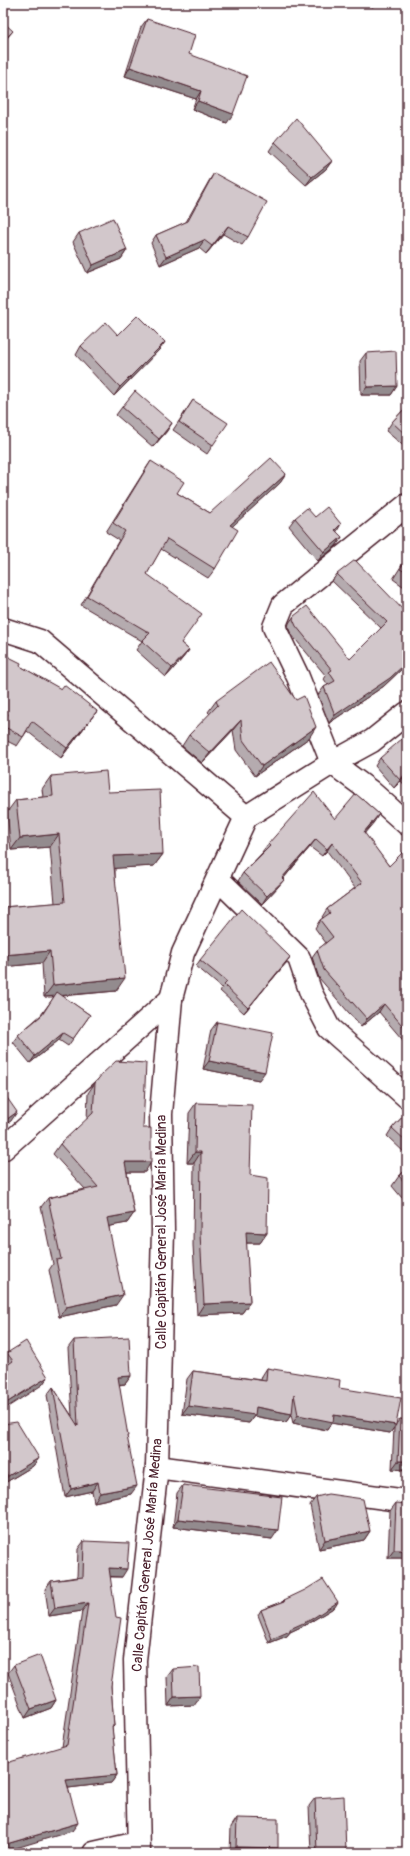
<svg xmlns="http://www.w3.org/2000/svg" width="410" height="1856" viewBox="0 0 410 1856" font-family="Pangolin,sans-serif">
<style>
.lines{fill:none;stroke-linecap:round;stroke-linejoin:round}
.street-casing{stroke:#4a1f2b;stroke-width:25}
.secondary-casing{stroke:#4a1f2b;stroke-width:25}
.street{stroke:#fff;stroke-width:22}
.secondary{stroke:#fff;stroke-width:22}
.wall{fill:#b5abaf;stroke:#4a1f2b}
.shaded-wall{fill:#938b8e;stroke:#4a1f2b}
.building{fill:#d2c7cb;stroke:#4a1f2b}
.labels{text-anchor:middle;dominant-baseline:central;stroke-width:4;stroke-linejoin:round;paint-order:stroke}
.street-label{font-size:14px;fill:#4a1f2b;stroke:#fff}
</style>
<rect width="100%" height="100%" fill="#fff"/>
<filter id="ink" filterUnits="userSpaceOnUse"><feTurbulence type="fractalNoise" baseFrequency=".025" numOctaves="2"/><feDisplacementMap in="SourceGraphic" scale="8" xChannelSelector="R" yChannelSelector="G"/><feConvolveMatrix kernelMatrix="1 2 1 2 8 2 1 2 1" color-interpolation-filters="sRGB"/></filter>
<g filter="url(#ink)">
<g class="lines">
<g class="street-casing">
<path id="street" d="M407 505 283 605 274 627 298 677 332 763 370 791 407 824
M218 879 299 958 311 993 329 1028 407 1097
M3 1149 171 999
M157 1467 407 1501
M94 1853 138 1843"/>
</g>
<g class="secondary-casing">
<path id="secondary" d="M3 629 40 641 246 817
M139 1853 135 1660 157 1467 163 1230 161 1114 171 999 183 953 246 817 332 763 372 741 407 713"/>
</g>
<use href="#street" class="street"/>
<use href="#secondary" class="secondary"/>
</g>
<path class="wall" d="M147 19 189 54 227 123 192 109 196 99 125 76 141 27Z
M275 142 332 161 326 169 306 185 269 151Z
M214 173 248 237 242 245 223 234 206 254 199 248 160 265 151 243 156 235 186 222 209 181Z
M79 233 127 250 121 259 87 273 73 242Z
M118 335 165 342 159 350 114 396 76 355 81 346Z
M366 353 397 386 391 395H361L360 361Z
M193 400 213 445 207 454 173 430Z
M407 406V449L386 431 392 422Z
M122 407 167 431 153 447 116 415Z
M151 461 177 493 210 513 286 474 280 483 232 526 215 569 208 578 161 549 147 574 181 643 189 650 182 659 166 677 136 650 142 641 81 605 119 540 106 532 145 470Z
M315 517 336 531 342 537 336 546 318 561 289 526 295 518Z
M407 557V589L393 579Z
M337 574 407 614V664L384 686 329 723 318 695 324 687 328 685 324 679 326 676 291 634 288 627 289 623 294 616 350 659 381 628 332 581Z
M3 654 20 666 97 711 90 720 61 758 27 731 17 746 3 739Z
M216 701 309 738 255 776 236 750 233 730 202 763 182 746 189 735 210 714 208 712Z
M407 741V788L401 781 394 788 375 766 380 758Z
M51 776 108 792 163 854 154 866 115 868 116 991 62 996 90 1015 68 1046 59 1040 30 1063 13 1042 18 1035 41 1015 54 997H44L42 963 3 967V907L55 903 50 847 11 850 7 812 16 800 43 797 42 789Z
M335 819 374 822 364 833 389 866 407 848V1045L379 1012 361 1027 319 978 312 957 317 950 326 943 315 928 320 920 323 918 322 917 327 909 355 888 327 851 322 856 310 847 283 879 278 887 262 904 238 881 243 873 263 852H262L268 844Z
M200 960 286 963 244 1013 220 991 222 988 196 966Z
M217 1022 259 1080 203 1069 211 1030Z
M95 1083 143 1128 145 1172H127L134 1213 127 1223 109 1226 116 1305 59 1317 49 1270 53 1264 41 1207 48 1198 85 1189 53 1154 60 1144 87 1120 88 1093Z
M196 1103 250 1175 267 1233 260 1243H246L250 1302 242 1313 197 1315 193 1245 194 1163H187L189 1113Z
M407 1112V1155L387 1136 392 1128Z
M407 1169V1204L392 1186 399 1176Z
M74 1340 131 1376 125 1384 119 1385 127 1438 131 1494 94 1502 92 1491 65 1497 47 1395 53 1387 72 1416 68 1348Z
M7 1353 48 1377 42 1385 5 1367 3 1363V1359Z
M267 1368 339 1388 396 1424 400 1419 407 1420V1470L392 1469 394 1428 390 1433 331 1423 327 1430 293 1423 291 1415 286 1422 254 1416 249 1423 182 1414 187 1379 193 1371 261 1380 262 1376Z
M3 1424 39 1458 33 1466 3 1484Z
M183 1485 272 1539 173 1527 177 1493Z
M316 1497 370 1531 364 1540 319 1549 310 1505Z
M396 1503 407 1558H388L390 1511Z
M84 1541 122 1577H110L111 1686 114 1726 112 1728 117 1775 111 1783 68 1788 72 1831 62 1747 82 1611 49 1616 45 1589 51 1581 77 1577 78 1549Z
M284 1600 335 1607 307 1624 290 1632 287 1636 269 1643 258 1615 261 1610 282 1602Z
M14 1665 56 1700 51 1708 25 1718 8 1673Z
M173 1669 194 1705 168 1706 167 1677Z
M315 1798 346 1853H311L309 1806Z
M237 1818 278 1848 274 1853H230L231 1827Z"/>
<path class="shaded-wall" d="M361 3H376L373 7Z
M13 31 7 38 3 43V41Z
M130 67 201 91 196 99 125 76Z
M198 101 233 114 227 123 192 109Z
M332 161 326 169 306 185 312 177Z
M228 226 223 234 206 254 212 246Z
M204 240 199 248 160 265 166 257Z
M127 250 121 259 87 273 93 265Z
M165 342 159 350 114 396 120 387Z
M397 386 391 395H361L367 387Z
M172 423 167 431 153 447 159 439Z
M286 474 280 483 224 534 230 525Z
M341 524 336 533 335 530Z
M342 537 336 546 318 561 324 552Z
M189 650 182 659 166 677 172 668Z
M407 662V664L384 686 329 723 335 715Z
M97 711 90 720 61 758 67 748Z
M241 720 233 730 202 763 210 753Z
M316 727 309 738 255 776 262 766Z
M406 773 401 781 394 788 400 780Z
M379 814 374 822 359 840 364 832Z
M59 834 50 847 11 850 20 838Z
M316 839 310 847 277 886 282 878Z
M332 843 327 851 322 856 327 849Z
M163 854 154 866 105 869 113 856Z
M284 880 278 887 262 904 267 896Z
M50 951 42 963 3 967V955Z
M290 957 286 963 244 1013 248 1008Z
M125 978 116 991 44 997 53 985Z
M384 1004 379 1012 361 1027 367 1019Z
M63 1033 59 1040 30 1063 35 1056Z
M209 1061 265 1072 259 1080 203 1069Z
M17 1112 11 1121 3 1126V1122Z
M195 1152H201L194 1163H187Z
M125 1162H151L145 1172H118Z
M134 1213 127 1223 100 1228 107 1218Z
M246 1232 267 1233 260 1243H238Z
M123 1295 116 1305 59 1317 66 1307Z
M250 1302 242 1313 197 1315 204 1304Z
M131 1376 125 1384 112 1385 118 1377Z
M48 1377 42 1385 3 1410V1405Z
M188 1406 256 1407 292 1414 286 1422 254 1416 249 1423 182 1414Z
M298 1415H334L396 1425 390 1433 331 1423 327 1430 293 1423Z
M39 1458 33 1466 3 1484 8 1476Z
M398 1461H407V1470L392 1469Z
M98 1482 92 1491 65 1497 71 1489Z
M137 1486 131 1494 94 1502 100 1493Z
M178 1519 278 1530 272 1539 173 1527Z
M370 1531 364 1540 319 1549 325 1540Z
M394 1550H407V1558H388Z
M109 1568 127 1569 122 1577 103 1576Z
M338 1602 335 1607 307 1624 290 1632 287 1636 269 1643 272 1639Z
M88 1603 82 1611 49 1616 55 1608Z
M200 1696 194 1705 168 1706 174 1697Z
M56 1700 51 1708 25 1718 31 1709Z
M117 1775 111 1783 60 1789 66 1780Z
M78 1823 72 1831 3 1852V1845Z
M236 1847 278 1848 274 1853H232Z"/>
<path class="building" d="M147 19 195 35 189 54 247 76 233 114 198 101 201 91 130 67Z
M3 22 13 31 3 41Z
M296 118 332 161 312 177 275 142Z
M214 173 267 202 248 237 228 226 212 246 204 240 166 257 156 235 188 221Z
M113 218 127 250 93 265 79 233Z
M138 315 165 342 120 387 81 346 106 322 118 335Z
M396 351 397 386 367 387 366 353Z
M135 391 172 423 159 439 122 407Z
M193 400 228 423 213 445 179 422Z
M407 406V436L392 422Z
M271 458 286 474 230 525 238 530 215 569 167 539 147 574 202 614 181 643 189 650 172 668 142 641 150 633 87 596 125 531 113 523 151 461 184 482 177 493 210 513Z
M327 507 341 524 335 530 342 537 324 552 295 518 307 508 315 517Z
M407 558V573L400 569Z
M355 560 407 614V662L390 678 335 715 324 687 335 681 329 672 332 670 296 626 293 619 294 616 307 606 350 659 387 622 337 574Z
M3 654 21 663 20 666 61 689 64 685 97 711 67 748 32 721 23 737 3 726V722L8 714 3 712Z
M269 662 296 700 304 696 316 727 262 766 243 740 241 720 210 753 189 735 218 705 216 701Z
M404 737 407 741V774L406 773 400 780 380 758Z
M106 771 108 792 160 790 163 854 113 856 125 978 53 985 50 951 3 955V907L65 902 59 834 20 838 16 800 53 796 51 776Z
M314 792 335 819 356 794 379 814 364 832 389 866 407 848V1031L384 1004 367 1019 324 970 317 950 333 937 320 920 330 913 327 909 362 883 332 843 327 849 316 839 282 878 284 880 267 896 243 873 270 846 268 844Z
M241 909 290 957 248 1008 224 985 227 982 200 960Z
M57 992 90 1015 73 1039 63 1033 35 1056 18 1035 42 1015Z
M217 1022 273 1033 265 1072 209 1061Z
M116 1061 146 1063 143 1128H151V1162H125L134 1213 107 1218 123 1295 66 1307 56 1260 61 1259 48 1198 98 1187 60 1144 93 1113 95 1083 102 1074Z
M3 1092 17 1112 3 1122Z
M196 1103 252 1105 250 1175 268 1178 267 1233 246 1232 250 1302 204 1304 200 1234 201 1152H195Z
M407 1112V1142L392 1128Z
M407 1169V1185L399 1176Z
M129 1337 131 1376 118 1377 128 1436H127L137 1486 100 1493 98 1482 71 1489 53 1387 78 1426 74 1340Z
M26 1341 48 1377 3 1405V1368L13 1361 7 1353Z
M267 1368 340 1380 339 1388 401 1398 396 1425 334 1415 333 1422 298 1415 294 1394 292 1414 256 1407 255 1415 188 1406 193 1371 266 1381Z
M400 1419 407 1420V1461H398Z
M17 1422 39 1458 8 1476 3 1468V1424Z
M183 1485 282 1497 278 1530 178 1519Z
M328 1494 363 1499 370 1531 325 1540 316 1497Z
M396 1503 407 1504V1550H394Z
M84 1541 129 1543 127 1569 109 1568 116 1617 121 1618 111 1686 114 1726H112L117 1775 66 1780 78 1823 3 1845V1764L67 1745 88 1603 55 1608 51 1581 83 1577Z
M323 1579 338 1602 310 1620 290 1629V1631L272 1639 261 1610 285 1601 284 1600 305 1590Z
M40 1655 56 1700 31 1709 14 1665Z
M199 1667 200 1696 174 1697 173 1669Z
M344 1796 346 1853H317L315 1798Z
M237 1818 278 1819V1848L236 1847Z"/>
</g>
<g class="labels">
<g class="street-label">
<text transform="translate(161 1232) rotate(-90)">Calle Capitán General José María Medina</text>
<text transform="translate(147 1555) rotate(-85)">Calle Capitán General José María Medina</text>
</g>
</g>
<rect width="410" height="1856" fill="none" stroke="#fff" stroke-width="16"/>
<rect x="8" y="8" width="394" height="1840" fill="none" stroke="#4a1f2b" stroke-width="1.5" filter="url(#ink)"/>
</svg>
